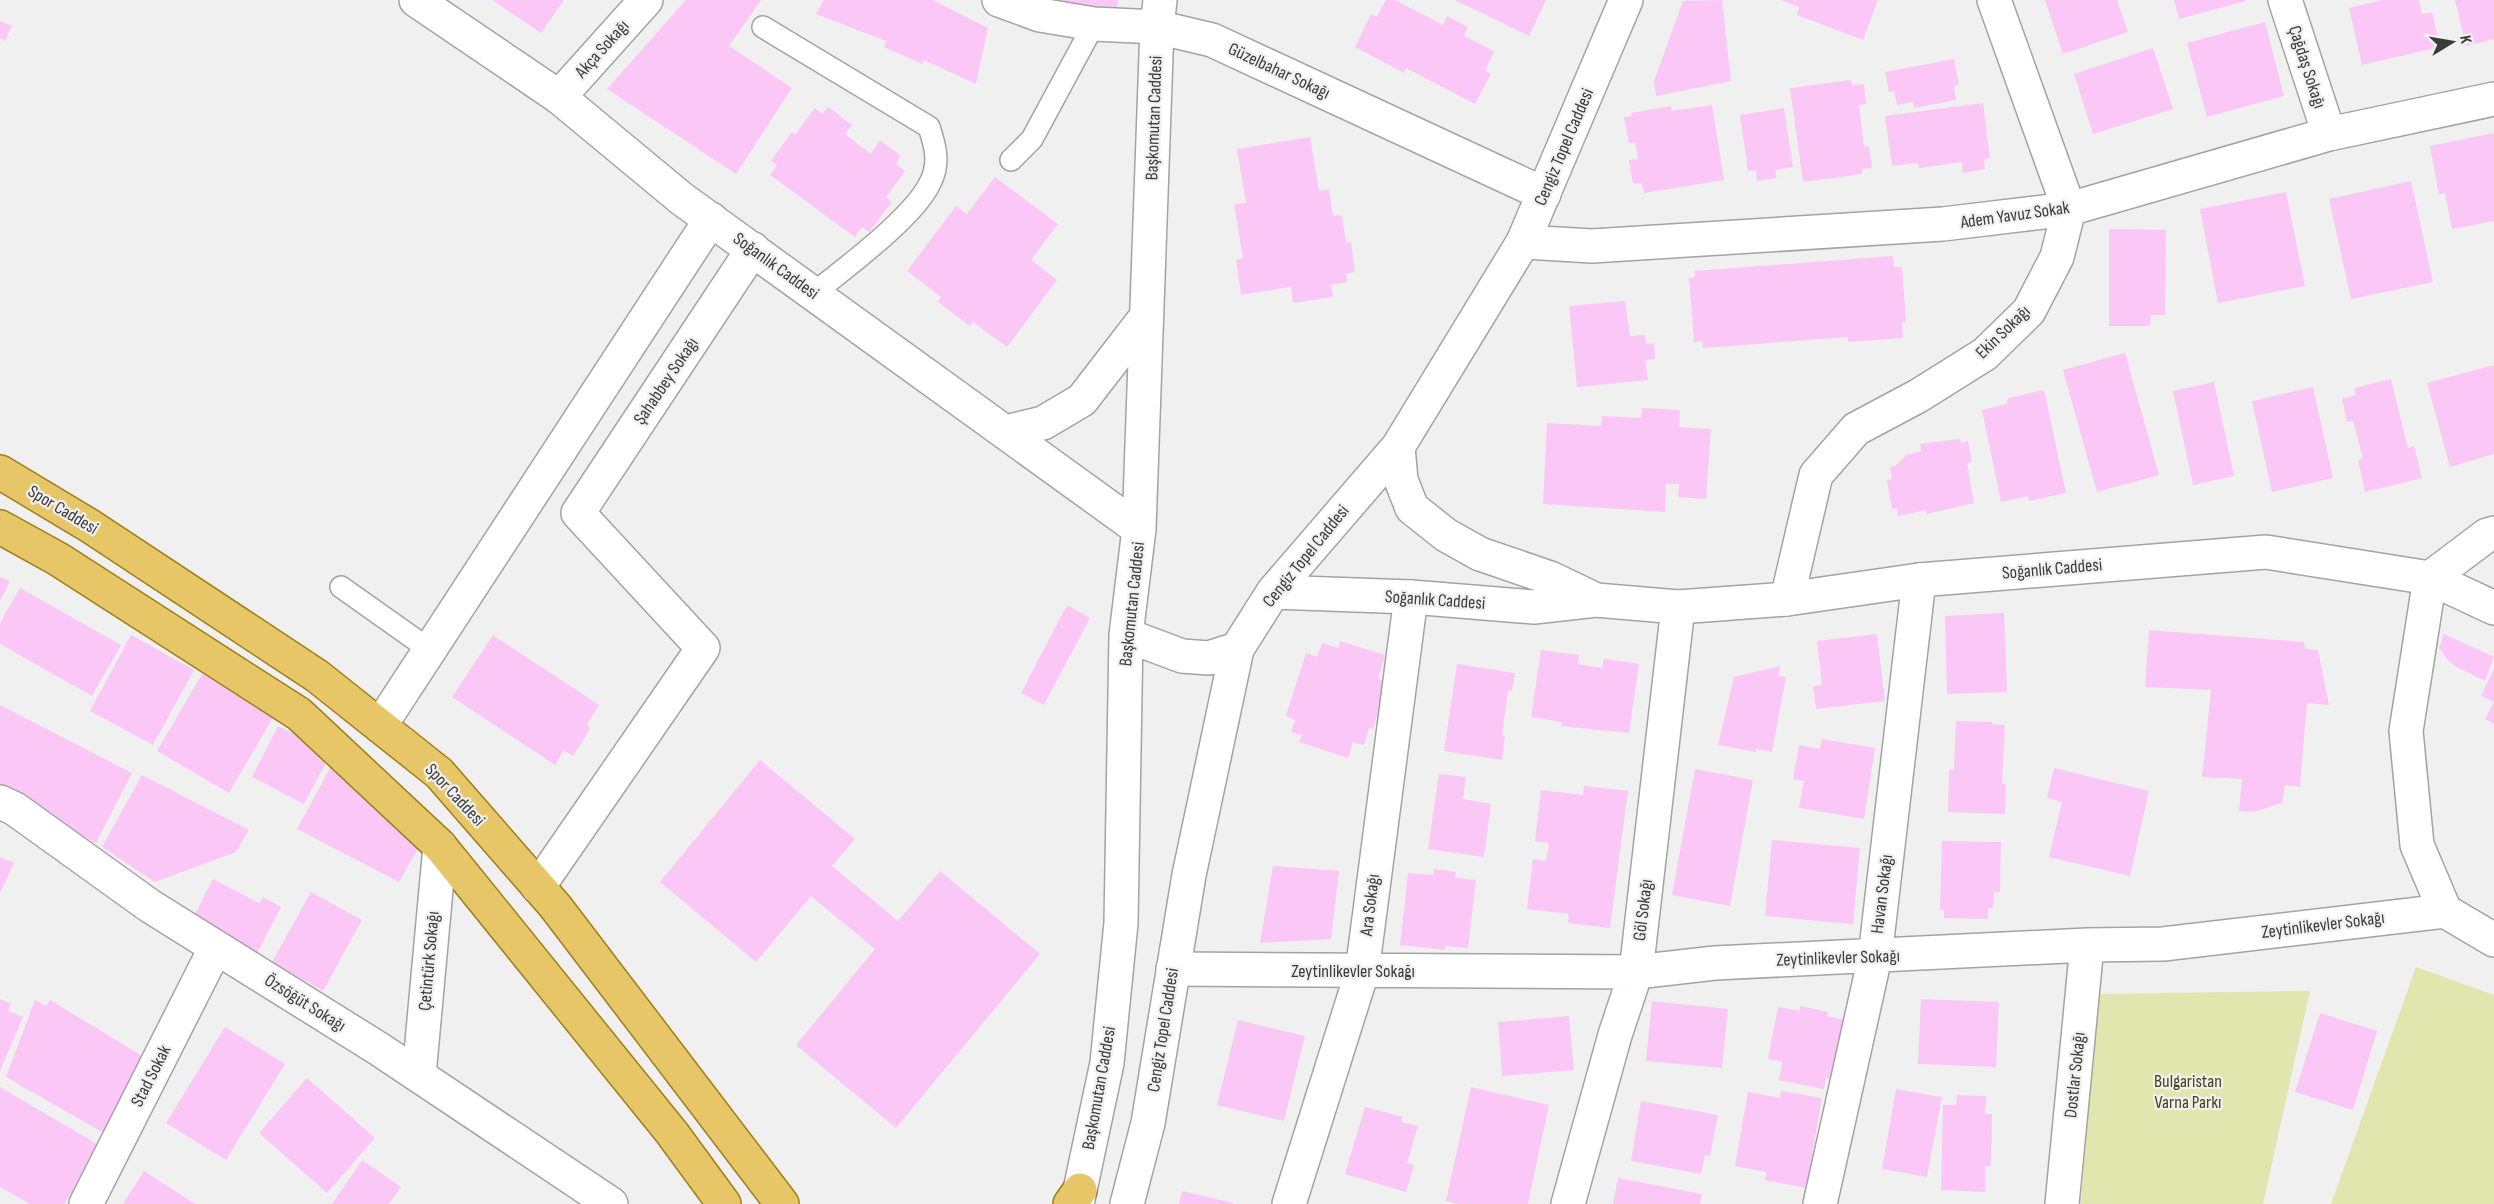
<svg xmlns="http://www.w3.org/2000/svg" width="2494" height="1204" viewBox="0 0 2494 1204" font-family="'Sofia Sans Condensed',sans-serif">
<style>
.green{fill:#e1e6af}
.building{fill:#fbc7f6}
.lines{fill:none;stroke-linecap:round;stroke-linejoin:round}
.service-casing{stroke:#a3a3a4;stroke-width:24}
.minor-casing{stroke:#a3a3a4;stroke-width:36}
.tertiary-casing{stroke:#a3a3a4;stroke-width:36}
.primary-casing{stroke:#a07d16;stroke-width:36}
.service{stroke:#fff;stroke-width:21}
.minor{stroke:#fff;stroke-width:33}
.tertiary{stroke:#fff;stroke-width:33}
.primary{stroke:#e6c667;stroke-width:33}
.labels{text-anchor:middle;dominant-baseline:central;stroke-width:4.5;stroke-linejoin:round;paint-order:stroke}
.street-label{font-size:18px;fill:#3b3b3b;stroke:#f0f0f1}
.park-label{font-size:18px;fill:#414413;stroke:#f0f0f1}
</style>
<rect width="100%" height="100%" fill="#f0f0f1"/>
<path class="green" d="M2416 967 2494 995V1204H2331Z
M2310 991 2263 1204H2081L2096 994Z"/>
<path class="building" d="M492 0H564L541 33Z
M686 0H761L729 46 792 88 736 174 607 89Z
M824 0H933L988 28 976 84 924 60 922 64 884 47 886 41 816 14Z
M1063 0H1118L1117 7 1063 5Z
M1386 0H1395L1443 25 1447 16 1468 27 1464 36 1494 51 1485 71 1491 74 1475 104 1406 68 1404 73 1355 47 1371 14 1377 17Z
M1455 0H1546L1529 36Z
M1722 0 1731 81 1656 96 1654 81 1683 1Z
M1781 0H1878L1863 40 1797 15 1799 7Z
M2045 0H2117L2128 32 2063 54Z
M2174 0H2245L2246 1 2179 19Z
M2383 0H2419L2422 14 2432 12 2440 47 2362 65 2349 8Z
M2455 0H2494V39L2466 46Z
M0 21 12 26 5 41 0 38Z
M2265 22 2284 96 2207 117 2187 43Z
M2153 48 2173 109 2093 134 2074 74Z
M1954 59 1959 85 1954 86 1956 100 1914 108 1913 102 1897 105 1894 91 1889 92 1885 72Z
M1851 80 1852 85 1864 84 1866 104 1859 105 1864 147 1869 146 1872 168 1862 169V174L1803 182 1790 88Z
M1983 103 1990 158 1984 160 1985 169 1963 173 1962 162 1919 168 1918 163 1892 166 1885 116Z
M1712 105 1724 180 1644 193 1642 183 1633 184 1629 160 1638 159 1635 142 1629 143 1624 117 1632 116 1631 113 1671 106V111Z
M828 107 852 125 845 134 871 154 880 140 901 156 896 164 905 171 886 197 892 202 869 232 862 227 855 237 770 175 777 165 771 161 792 132 795 135 815 108 822 114Z
M1784 108 1793 167 1775 170 1777 178 1757 181 1756 170 1748 171 1740 115Z
M2494 133V221L2452 229 2445 193 2439 195 2430 146Z
M1310 137 1319 191 1329 190 1333 216 1342 215 1346 243 1351 242 1355 272 1346 274 1347 282 1331 285 1333 297 1293 303 1291 287 1241 295 1236 260 1243 258 1234 204 1246 203 1237 149Z
M995 177 1058 224 1031 260 1057 280 1007 347 973 322 970 326 938 302 941 297 907 271 956 206 967 214Z
M2411 181 2433 282 2351 299 2329 199Z
M2286 192 2305 286 2218 303 2200 209Z
M2109 229 2166 230 2165 315H2151L2150 326H2109Z
M1893 256 1894 267H1902L1906 321 1902 322 1903 338 1848 342V337L1703 348 1702 341 1694 342 1689 278 1695 277 1694 271Z
M1625 301 1630 336 1645 335 1646 344 1654 343 1655 359 1645 360 1648 380 1577 387 1569 306Z
M2125 353 2159 475 2097 492 2063 370Z
M2494 365V454L2450 467 2427 383Z
M2391 379 2408 448 2414 446 2422 478 2365 492 2358 460 2363 459 2353 421 2347 422 2342 399 2356 395 2354 388Z
M2214 382 2234 476 2193 485 2173 391Z
M2313 387 2333 478 2272 492 2252 401Z
M2044 390 2066 493 2029 501 2028 496 2001 502 1982 410 2007 404 2008 398Z
M1642 408 1680 410 1679 427 1711 429 1706 499 1678 497 1679 484H1666L1665 512 1543 504 1547 423 1601 426 1602 416 1641 418Z
M1960 439 1961 443 1968 441 1972 462 1967 463 1974 503 1927 514 1926 510 1898 516 1897 508 1892 509 1887 480 1892 479 1890 467 1895 466 1906 455 1921 451 1920 444Z
M0 577 10 581 0 601Z
M20 588 121 645 92 696 0 644V623Z
M1067 605 1090 618 1044 705 1021 693Z
M2004 613 2007 692 1947 694 1945 616Z
M2149 630 2304 642 2305 649 2318 650 2329 705 2307 703 2300 787 2285 785 2282 803 2253 812 2239 811 2242 779 2202 777 2211 690 2145 687Z
M1877 634 1885 701 1816 709 1813 686 1822 685 1817 641Z
M2444 634 2494 657 2485 681 2455 666 2447 659 2439 648Z
M131 635 194 670 153 745 90 711Z
M493 635 599 705 587 724 590 729 573 756 564 750 555 765 452 697Z
M1340 641 1385 655 1378 679 1387 682 1373 729 1369 728 1364 745 1353 742 1348 758 1299 742 1302 735 1291 732 1295 720 1286 716 1306 653 1317 657 1322 643 1338 648Z
M1541 650 1579 655 1578 664 1602 668 1604 659 1639 664 1629 733 1561 726 1562 722 1531 717Z
M1457 664 1515 673 1512 691H1508L1502 735 1505 736 1502 760 1444 751Z
M1780 666 1778 676 1786 677 1772 752 1756 749V752L1718 745 1734 677Z
M2494 669V702L2481 696Z
M202 674 274 716 229 793 157 751Z
M2494 702V724L2485 719Z
M0 705 132 773 96 843 0 793Z
M1956 721 1992 722V724L2005 725 2002 783 2006 784 2005 814 1948 812 1949 770H1954Z
M278 726 331 753 304 804 252 777Z
M1822 739 1875 748 1864 819 1799 808 1804 781 1793 779 1799 745 1820 749Z
M335 759 419 847 399 882 297 829Z
M760 760 855 839 832 866 898 921 940 871 1040 954 896 1128 796 1045 875 949 811 896 756 962 660 882Z
M2054 768 2149 791 2130 876 2049 857 2062 802 2047 798Z
M1695 769 1753 780 1730 906 1672 895Z
M1439 774 1466 777 1463 799 1491 804 1484 857 1428 849Z
M142 775 249 830 236 852 155 882 102 847Z
M1584 786 1628 791 1610 928 1568 923 1569 914 1527 909 1533 859 1546 861 1549 843 1535 841 1541 790 1583 795Z
M1772 840 1860 848 1853 924 1765 916Z
M1942 841 2001 842 2000 892H1994L1993 908H1988V919L1944 918V910H1940Z
M0 857 14 863 0 893Z
M1273 866 1339 871 1331 939 1260 943Z
M1434 869 1456 872 1455 878 1476 880 1468 948 1445 946V950L1400 945 1408 873 1434 875Z
M213 879 259 903 263 897 281 907 253 961 189 926Z
M311 892 362 920 323 991 272 962Z
M0 999 11 1004 8 1011 23 1017 0 1071Z
M1921 999 1999 1002 1996 1067 1918 1064Z
M35 1000 46 1006 50 1000 154 1063 107 1135 6 1077Z
M1652 1001 1728 1009 1722 1068 1646 1061Z
M1800 1006 1828 1012 1827 1016 1846 1020 1835 1080 1826 1078 1824 1089 1779 1080 1782 1062 1768 1059 1778 1007 1800 1011Z
M2320 1013 2377 1031 2353 1110 2295 1092Z
M1569 1016 1574 1070 1502 1076 1498 1022Z
M1238 1020 1305 1036 1284 1121 1217 1105Z
M225 1027 285 1064 226 1160 166 1123Z
M307 1078 375 1138 327 1193 259 1133Z
M0 1087 102 1147 64 1204H30L0 1187Z
M1471 1087 1549 1105 1528 1204H1460L1446 1201Z
M1896 1089 1942 1097 1927 1177 1882 1169Z
M1781 1091 1822 1098 1806 1188 1765 1180 1766 1172 1735 1166 1748 1092 1780 1098Z
M1957 1095 1986 1096 1985 1114H1992L1991 1166H1985V1192L1941 1190 1943 1105H1956Z
M1641 1101 1718 1115 1710 1156 1705 1155 1701 1174 1631 1161Z
M1365 1107 1403 1117 1401 1122 1418 1126 1407 1163 1414 1165 1406 1192 1345 1174Z
M362 1160 401 1187 389 1204H332Z
M144 1171 195 1204H123Z
M1618 1178 1702 1194 1700 1204H1613Z
M1182 1191 1233 1203V1204H1179Z"/>
<g class="lines">
<g class="service-casing">
<path id="service" d="M763 27 929 127C935 145 940 162 931 181 916 216 845 268 814 293
M1011 160 1032 139 1094 24
M341 587 430 650"/>
</g>
<g class="minor-casing">
<path id="minor" d="M999 0 1040 15 1094 24 1157 27 1212 40 1544 194
M2285 0 2329 134
M559 97 646 0
M1523 242 1592 246 1943 224 2069 209 2329 134 2494 99
M2430 578 2406 731 2417 845 2445 911
M1787 599 1816 475 1856 429 1918 396 1985 354 2029 311 2057 257 2069 209 1994 0
M380 726 711 219
M0 802 15 809 150 906 379 1049 611 1204
M538 887 703 648 578 513 753 249
M1173 969 1636 972 1715 963 2087 945 2163 944 2445 911 2494 940
M419 1075 440 846
M86 1204 216 947
M1289 1204 1362 972 1411 597
M1568 1204 1615 1035 1636 972 1678 607
M1820 1204 1875 957 1919 580
M2062 1204 2087 945"/>
</g>
<g class="tertiary-casing">
<path id="tertiary" d="M416 0 559 97 682 199 1139 529
M1006 432 1043 423 1082 400 1146 317
M1398 447 1401 480 1412 508 1446 535 1480 554 1550 578 1596 600
M2430 578 2487 535 2494 533
M1273 592 1411 597 1534 607 1596 600 1678 607 1787 599 1919 580 2266 552 2430 578 2494 608
M1126 635 1182 656 1209 658 1237 649
M1077 1204 1107 1063 1121 923 1126 635 1139 529 1157 27 1160 0
M1127 1204 1148 1123 1189 875 1237 649 1273 592 1398 447 1523 242 1626 0"/>
</g>
<g class="primary-casing">
<path id="primary" d="M0 472 90 526 317 676 439 773 555 906 782 1204
M0 527 58 559 299 714 440 846 672 1133 724 1204
M1070 1204 1080 1190"/>
</g>
<use href="#service" class="service"/>
<use href="#minor" class="minor"/>
<use href="#tertiary" class="tertiary"/>
<use href="#primary" class="primary"/>
</g>
<g class="labels">
<g class="street-label">
<text transform="translate(602 49) rotate(-48)">Akça Sokağı</text>
<text transform="translate(2307 67) rotate(72)">Çağdaş Sokağı</text>
<text transform="translate(1279 71) rotate(25)">Güzelbahar Sokağı</text>
<text transform="translate(1154 118) rotate(-88)">Başkomutan Caddesi</text>
<text transform="translate(1564 147) rotate(-67)">Cengiz Topel Caddesi</text>
<text transform="translate(2015 215) rotate(-8)">Adem Yavuz Sokak</text>
<text transform="translate(776 266) rotate(36)">Soğanlık Caddesi</text>
<text transform="translate(2003 332) rotate(-44)">Ekin Sokağı</text>
<text transform="translate(666 381) rotate(-56)">Şahabbey Sokağı</text>
<text transform="translate(63 510) rotate(31)">Spor Caddesi</text>
<text transform="translate(1306 556) rotate(-51)">Cengiz Topel Caddesi</text>
<text transform="translate(2052 569) rotate(-5)">Soğanlık Caddesi</text>
<text transform="translate(1435 600) rotate(4)">Soğanlık Caddesi</text>
<text transform="translate(1132 604) rotate(-84)">Başkomutan Caddesi</text>
<text transform="translate(455 795) rotate(47)">Spor Caddesi</text>
<text transform="translate(1882 894) rotate(-83)">Havan Sokağı</text>
<text transform="translate(1370 905) rotate(-83)">Ara Sokağı</text>
<text transform="translate(1643 910) rotate(-83)">Göl Sokağı</text>
<text transform="translate(2323 925) rotate(-7)">Zeytinlikevler Sokağı</text>
<text transform="translate(1838 958) rotate(-2)">Zeytinlikevler Sokağı</text>
<text transform="translate(429 961) rotate(-85)">Çetintürk Sokağı</text>
<text x="1353" y="971">Zeytinlikevler Sokağı</text>
<text transform="translate(305 1003) rotate(32)">Özsöğüt Sokağı</text>
<text transform="translate(1163 1030) rotate(-81)">Cengiz Topel Caddesi</text>
<text transform="translate(2075 1075) rotate(-84)">Dostlar Sokağı</text>
<text transform="translate(151 1076) rotate(-63)">Stad Sokak</text>
<text transform="translate(1099 1088) rotate(-80)">Başkomutan Caddesi</text>
</g>
<g class="park-label">
<text x="2188" y="1081">Bulgaristan<tspan x="2188" dy="21">Varna Parkı</tspan></text>
</g>
</g>
<g transform="translate(2452 42) rotate(79)" stroke="#f0f0f1" stroke-width="4.5" paint-order="stroke">
<path d="M0-4.5L10 22L0 15L-10 22Z" fill="#3b3b3b"/>
<text y="-9" font-size="16" font-weight="bold" text-anchor="middle" fill="#3b3b3b">K</text>
</g>
</svg>
